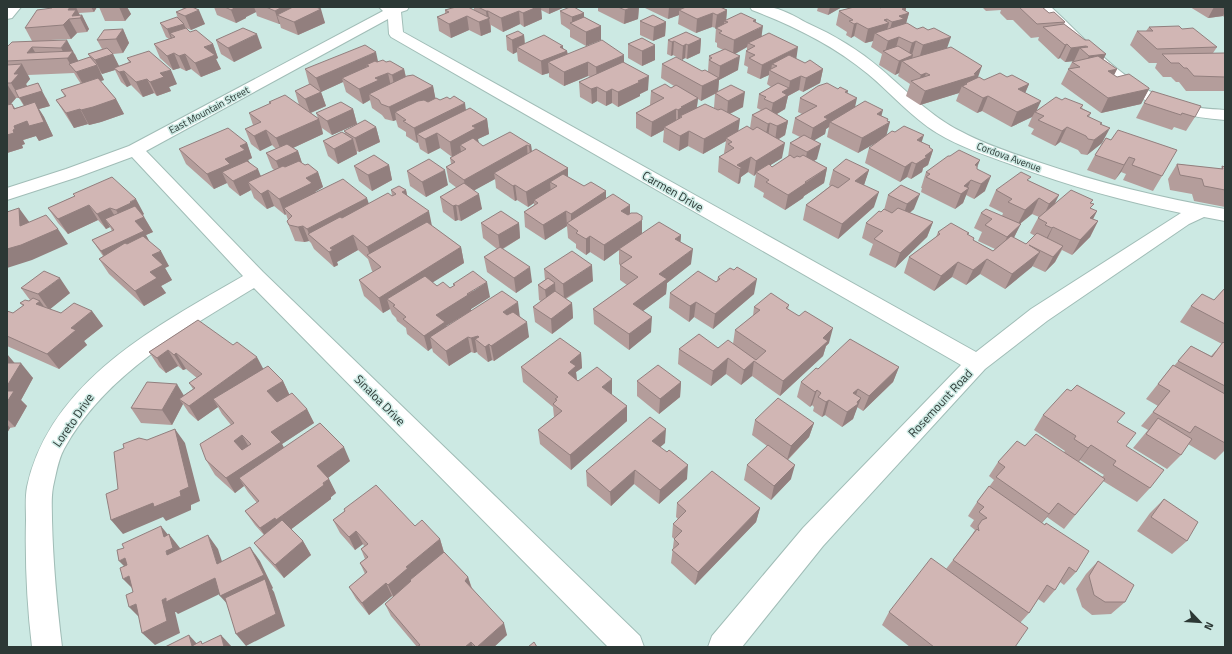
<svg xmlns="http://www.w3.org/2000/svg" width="1232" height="654" viewBox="0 0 1232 654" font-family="'Titillium Web',sans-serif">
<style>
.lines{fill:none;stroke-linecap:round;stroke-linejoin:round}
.minor-casing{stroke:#a1bdb7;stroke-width:2}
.minor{fill:#fff;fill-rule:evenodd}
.wall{fill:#b49d9b;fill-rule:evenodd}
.shaded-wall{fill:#927f7e}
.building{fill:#d1b6b4;stroke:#927f7e;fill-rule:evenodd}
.labels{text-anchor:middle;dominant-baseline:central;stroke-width:3;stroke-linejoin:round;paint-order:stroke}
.far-street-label{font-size:10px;fill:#2c3835;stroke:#cce9e3}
.street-label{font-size:12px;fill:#2c3835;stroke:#cce9e3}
</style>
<rect width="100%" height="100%" fill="#cce9e3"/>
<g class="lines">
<g class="minor-casing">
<path id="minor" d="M7 7H21L12 18 7 19Z
M379 7H409L407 10 401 12 403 32 976 352 1031 309 1181 213C1123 201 1065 185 1010 164 985 155 960 147 937 133 911 117 892 94 868 74 833 45 794 26 752 10L750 7C756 7 762 6 768 7 781 8 796 17 807 23 834 35 859 50 881 69 908 92 930 116 962 132 986 145 1012 153 1038 162 1099 183 1161 198 1225 209V221L1204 217 1189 224 1047 321 985 369 823 546 742 647H708L712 636 803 528 961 365 391 37 389 34 388 19 146 151 263 272 640 636 644 647H608L254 288C184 331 105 374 64 449 58 460 56 474 53 487 51 498 52 509 52 520 53 563 57 605 62 647H32C27 605 25 563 26 520 26 509 25 498 27 487 50 381 157 326 243 276L132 157 78 177 7 200V188L66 169 129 146 383 11Z
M1036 7H1051C1089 42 1126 87 1177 103 1192 108 1209 109 1225 110V120C1153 115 1121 90 1071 42 1060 31 1045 20 1036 7Z"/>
</g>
<use href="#minor" class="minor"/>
</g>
<path class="wall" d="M53 7H97L94 12 79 13 80 15H82L89 29 87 32 77 33 71 39 51 40 75 54 78 61 91 59 88 54 102 49 97 40 123 29 129 43 123 53 113 54 119 66 129 62 127 58 177 84 169 87 171 91 157 96 154 93 143 97 131 85 127 87 121 82 115 70 102 74 100 72 104 80 101 81 116 99 124 114 101 122 89 125 88 124 74 128 56 100 65 97 61 90 81 84 77 78 74 73 28 75 30 79 26 84 27 86 46 98 50 106 39 109 44 117 53 136 39 141 36 136 23 140 25 144 22 145 23 148 7 153V47L32 41 25 28ZM16 98H19L24 106 15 108 11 104Z
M99 7H127L131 14 125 21H105Z
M180 7H194H193L205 24 191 30 186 28 190 32 213 44 218 58 216 59 221 69 201 77 191 69 186 71 180 68 173 70 160 58 154 44 169 39 166 37 160 23 178 19 176 12 184 9Z
M214 7H319L325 23 298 35 281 28 280 24H279L257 16 256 12 246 17V18L236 23 217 15Z
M474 7H565L549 14 541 10 542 19 524 27 520 24 503 32 491 25V32L481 36 469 30 451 38 439 31 437 17 445 14V10H474Z
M598 7H639L638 19 624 24 598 11Z
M645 7H720L727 10 726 20H756L755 23 762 36 796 59 805 63 823 69 820 83 803 92 799 90 788 96 785 109 777 114 788 121 785 135 779 139 782 158 770 165 772 167 788 157 790 143 800 137 792 133 795 118 802 114 798 112 800 98 847 93 855 107 882 116 886 135 895 132 921 142 930 146V148L933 150 928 165 923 168 922 172 911 179 907 177 900 182 865 163 869 148 877 142 858 153 827 137 829 127 826 129 825 134 814 140 817 159 814 161 827 168 824 183 804 196 803 198 785 210 763 197 764 193 754 187 756 174 754 176 748 172 741 177 740 183 738 184 718 172 719 157 725 154 724 153 726 141 703 154 688 146 679 151 663 142 664 130 651 137 636 128V113L650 105 651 91 671 88 674 86 661 78 662 64 702 71H708L709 56 723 50 717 47V43L715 42 716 28 712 27 696 33 678 24 679 15 668 19 645 8ZM747 47V50L746 51 744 65 748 67 747 73 760 79 769 75 767 84 771 87 759 94 757 108 761 110 752 115 750 128 738 131 730 114 743 107 718 92 719 80 738 70 735 54ZM715 94 714 108 718 110 697 107 698 99 701 101Z
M818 7H842L828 15 817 11Z
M854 7H905L906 11 909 13 906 23 947 48 977 78 984 80 1007 77 1029 84 1025 93 1037 110 1062 100 1083 105 1082 108 1091 113 1089 117 1101 125 1102 143 1087 155 1081 154 1078 150 1060 142 1055 146 1031 134 1034 129 1028 126 1032 117 1011 127 982 111 977 113 956 101 959 93 920 105 906 96 910 84 898 76 899 73 895 75 879 65 882 54 871 47 873 41 865 43 854 36 851 38 846 35 847 32 836 25 839 11Z
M982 7H1045L1044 9 1049 13 1065 22 1064 24 1085 40 1106 54 1103 59 1117 69 1114 75 1117 77 1149 89 1141 104 1101 113 1061 84 1072 62 1074 61 1065 62 1060 58 1058 59 1038 40 1039 37 1031 38 1013 20H1007L1000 13 1001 10 986 11Z
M1190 7H1225V18L1223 16 1208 18Z
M560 11 584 13V17L601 26V40L586 46 570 37V30L561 24Z
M640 21 666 22 665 36 653 41 640 35Z
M1149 27 1182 29 1217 47 1213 53H1225V90L1224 91H1186L1179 82H1176L1171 77H1163L1155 68 1157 63H1149L1130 45 1137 31H1146Z
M524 35 525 44 563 48 567 51 568 54 624 62 648 90 640 94V96L618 107 612 103 606 106 597 101 592 104 580 97 579 82 590 77 588 76 564 86 549 77V73L542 75 518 61 517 52 513 54 507 50 506 36Z
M642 38 655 60 642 66 628 58V44Z
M701 39 700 53 687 59 685 58 682 60 673 55 671 56 667 54 668 40Z
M216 40 262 48 234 62 221 54Z
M378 62H386L404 69 406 77 433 86 435 98 487 119 489 134 478 139V143L483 146 531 145 532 152 568 168V177L584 186 606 191V199L630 213 642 234 681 235 680 242 691 264 667 283 666 294 643 311 651 332 629 350 594 324 593 309 627 285 620 280V265L619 264V250L604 261 590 252 586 255 576 248V244L568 238 567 226 545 240 525 227 524 212 534 205V203L528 207 517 200 515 201 496 188 495 179 474 190 482 209 461 221 458 220 455 221 443 212 440 197 457 188 449 182 446 167 451 164 450 158 452 157 440 148 428 154 420 149 418 142 417 143 406 136V132L398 127 396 120 393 121 385 119 382 115 372 108 370 100 363 104 346 92 343 82 321 92 326 106 311 113 318 118 316 113 353 109 357 124 332 135 322 128 323 134 293 148 298 151 302 163 305 165 318 172 323 187 315 192V193L369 204 392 196 391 190H406L407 195 432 226 461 247 464 263 432 282 437 286 450 288 454 286 453 284 490 297 471 309V311L520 316 529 337 494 361 492 360 488 362 478 354 477 352 474 353 471 352 449 366 433 352 432 348 428 351 407 334 406 328 397 321 396 318 392 314 390 309 383 313 364 296 359 280 373 272 372 271 368 259 358 250 337 262 338 265 334 267 314 249 311 243 309 241 304 242 295 241 287 221 288 220 286 214 285 215 274 206 267 209 254 198 251 190 240 196 229 187 227 183 214 189 186 164 179 149 247 143 252 158 248 160 249 162 261 176 274 170 272 168 266 153 276 149 272 145 260 151 251 144 245 129 253 125 249 113 270 104 269 102 299 105 295 91 310 84H309L305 69ZM469 312 446 327V326Z
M1152 91 1195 117 1186 131 1174 127 1172 130 1136 118 1144 103Z
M376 127 380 142 359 152 357 151V154L338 164 328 156 323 141 345 133 344 131Z
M1106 138 1162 176 1153 191 1123 180 1126 174 1121 172 1115 180 1087 170 1095 155Z
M1177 164 1221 169 1222 166 1225 167V207L1194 201 1192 194 1170 190 1168 179Z
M389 165 392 180 372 191 359 181 354 166Z
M977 169 985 191 974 199 966 195 963 203 955 209 921 192 922 188H921L926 172Z
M833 170H869L864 185 874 207 838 239 803 220 806 205 830 186 829 185Z
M407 171 448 185 426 197 410 186Z
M1029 181 1059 195 1055 203 1093 200 1091 203V209L1097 211 1093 219 1098 221 1090 237 1072 255 1062 250 1055 262 1045 272 1032 266 1005 289 980 274 966 285 952 277 934 291 904 273 909 257 936 237 938 232 969 233 968 235 974 238 973 240 993 251 995 249 978 241 982 232 974 228 981 213 1002 216 1003 213 989 206 996 190ZM1032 214 1039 217 1038 218 1030 233 1035 236 1026 244 1014 238 1020 224Z
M901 185 914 209 910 213 933 222 927 237 895 268 869 255 873 244 862 238 866 223 884 210 888 195Z
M73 194 144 214 143 215 153 232 146 235 149 241 169 266 165 268 172 280 161 286 166 293 144 306 109 274 99 259 103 256 92 240 112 231 110 227 106 229 98 220 68 234 58 223 48 208 75 196Z
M481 223H519L520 238 503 249 532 282 516 293 487 272 484 257 497 249 483 238Z
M544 269 593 281 566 299 572 303 573 318 552 334 535 322 533 307 541 301 539 300 538 285 545 280Z
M718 277 754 294 713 329 694 317 689 322 669 308 670 293 716 282 717 281Z
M21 288 70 293 50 309 61 313 92 311 103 326 84 341 87 345 59 369 7 346V311L13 313 23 306 20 303 29 301 30 300Z
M1225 288V450L1215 460 1188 444 1181 455 1167 469 1133 448 1148 430 1141 426 1158 406 1146 399 1173 365 1174 366 1191 346 1211 356 1222 344 1180 322 1191 306 1214 300Z
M789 305 788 309 829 343 826 346 823 356 780 396 752 376 741 385 726 374 711 386 678 364 679 349 718 348 733 344 735 330 753 316 754 307Z
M198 320 263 369 283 381 289 394 307 409 314 423 282 444 284 448 350 461 328 478 329 479 336 493 331 497V499L291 529 303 541 311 555 284 578 264 556 254 543 264 535 255 525 245 511 257 503 248 492 244 486 235 493 215 475 206 460 231 425 222 414 218 407 198 421 189 413 183 404 172 425 141 423 131 408 184 395 193 389 189 383 197 378 186 369 183 370 178 366 166 373 159 367 149 352Z
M581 353 582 368 576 372 577 380 578 381 612 394 611 395 627 406V421L571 470 540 444 538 430 554 417 553 407 523 382 521 367Z
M7 354 14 363 33 378 21 400 27 406 15 427 10 428 7 433Z
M899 367 893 382 863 411 857 407 853 419 842 427 825 415 822 417 813 411 814 407 812 405 810 407 797 397 801 382 818 369Z
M637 381 681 382 680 397 659 414 637 396Z
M1043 415 1118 423 1126 446 1150 488 1137 502 1103 481 1064 529 1047 517 1042 523 1076 572 1064 585 1060 582 1055 590 1044 603 1038 599 1029 613 1020 623 1015 647H910L882 625 889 612 946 569 953 560 971 536 975 530 970 526 974 520 968 516 977 502 989 487 994 480 989 476 998 462 1025 446 1064 452 1065 451 1034 430ZM1080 460 1104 475 1102 477 1079 461Z
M755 420 814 423 809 437 788 460 791 479 771 500 744 480 747 465 767 446 752 435Z
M665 443 660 447 687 479 659 504 634 484 611 506 587 486 586 471Z
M1164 499 1187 541 1172 554 1137 531 1150 513Z
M677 503 760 508 756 522 695 585 671 563 674 539 672 537 673 524 678 519 676 517Z
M344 509 415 526 440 539 444 552 468 577 472 588 507 635 494 647H417L391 616 385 604 393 597 392 596 369 615 356 599 349 587 365 574 360 563 365 559 361 549 364 546 363 544 355 550 340 533 333 520 345 511Z
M1098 561 1125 602 1111 614 1092 615 1082 607 1076 589 1086 574Z"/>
<path class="shaded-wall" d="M70 7H76L80 16 82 15 89 29 87 32 80 18 72 19 68 10Z
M91 7H97L94 12Z
M119 7H127L131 14 125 21Z
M236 7H254L256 12 246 17V18L236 23 231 10Z
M282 7H304L277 15 280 24H279L275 11Z
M314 7H319L320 9H321L325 23 298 35 294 22Z
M537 7H541L542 19 524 27 523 13Z
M549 7H565L549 14Z
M633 7H639L638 19 624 24 625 10Z
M669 7H690L679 10V15L668 19Z
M830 7H842L828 15Z
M1214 7H1225V12L1223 16 1208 18Z
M906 8 905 14 909 13 905 27 888 36 892 22 902 9Z
M199 10 205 24 191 30 185 16Z
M727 10 726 22 724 21V25L715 29 717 15Z
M486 11H488L491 32 481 36 479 22 487 19Z
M519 11 520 24 503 32 501 18Z
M584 13V26L572 24V17Z
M713 13 712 27 696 33 697 19Z
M467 16 469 30 451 38 449 24Z
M69 19 77 33 71 39 63 25Z
M887 19 886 24 889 23 885 37 875 33 873 41 865 43 868 29Z
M756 20 754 31 763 26 761 40 748 43 747 47 733 55 734 40 753 21Z
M666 22 665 36 653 41 654 27Z
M857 23 854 36 851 38 854 24Z
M184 24 190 38 175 37 170 33 174 43H173L167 29Z
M601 26V40L586 46V32Z
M123 29 129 43 123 53 116 39Z
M257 34 262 48 234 62 228 48Z
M524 35 525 49 517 47V52L513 54 512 40Z
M899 37 895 51 885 52 888 41Z
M951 37 946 51 919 59 923 45Z
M701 39 700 53 687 59 688 45Z
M67 40 81 66 73 69 61 48Z
M674 41 673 55 671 56 672 42Z
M916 41 912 55 908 57 912 43Z
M213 44 218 58 216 59 221 69 201 77 195 63 204 47Z
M686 44 685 58 682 60 683 46Z
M1067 44 1060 58 1058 59 1065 45Z
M655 45V60L642 66V51Z
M563 46V52L567 51 568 65 548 62 549 73 542 75 541 61 560 47Z
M1086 46 1083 51 1080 48 1074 61 1065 62 1071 48Z
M32 47 39 59 27 53Z
M798 47 796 61 777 66 772 64 771 71 769 70V75L760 79 762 65Z
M376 52 379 66H369L366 65 368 71 342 78 343 82 321 92 326 106 310 113 305 99 321 92 316 78Z
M174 53 180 68 173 70 167 56Z
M113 54 120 68H114L115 70 102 74 95 60Z
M185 54 191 69 186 71 179 56Z
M1106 54 1099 68 1082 70 1089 56Z
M624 55V69L597 81 596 67Z
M913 55 910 67 902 61 899 73 895 75 899 61Z
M740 56 738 70 719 80 718 92 701 101 702 86 719 78 720 66Z
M588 62V76L564 86V72Z
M22 64 30 79 26 84 28 88 38 83 50 106 39 109 44 117 53 136 39 141 36 136 23 140 25 144 22 145 23 148 7 153V135L13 130 14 126V109L12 104 21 118 28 112 11 83 14 74Z
M97 65 104 80 84 86 76 72Z
M982 66 977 80 967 84 966 83 964 88 962 86 959 93 920 105 925 91 974 74Z
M404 69 407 83 395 89 392 75Z
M823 69 820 83 803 92 806 78Z
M1117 69 1110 83 1108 71Z
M171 70 177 84 169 87 171 91 157 96 150 82 160 73Z
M124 71 131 85 127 87 119 72Z
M388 73 391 87 369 94 370 100 363 104 359 89 375 78Z
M926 73 922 87 917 86 921 75Z
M649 76 648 90 640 94V96L618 107V92L638 81Z
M801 76 799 90 788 96 785 109 770 118 773 103 782 92 789 88 790 81Z
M147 79 154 93 143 97 136 82Z
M7 84 16 98 9 106 7 102Z
M1029 84 1023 98 1018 89Z
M433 86 436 101 395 112 396 120 393 121 389 107Z
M597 87V101L592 104 591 89Z
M612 89V103L606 106V92Z
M1149 89 1141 104 1101 113 1108 98Z
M848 91 844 105 857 98 854 112 830 122 829 127 826 129 825 134 810 143 813 128 824 117 845 92Z
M745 92 743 107 727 115 728 101Z
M988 96 982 111 977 113 983 98Z
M698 98 696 113 682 117 680 116V123L678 124V110L681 107Z
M116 99 124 114 101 122 89 125 81 110Z
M1041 101 1036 112H1035L1032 117 1011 127 1017 112Z
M465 103 467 118 437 133 440 148 428 154 425 139 417 134 418 142 417 143 414 128Z
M80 109 88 124 74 128 66 113Z
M353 109 357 124 332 135 327 121Z
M676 109V123L664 127V130L651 137 652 122Z
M883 110 879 125 877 114Z
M319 119 323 134 282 153 276 138Z
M487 119 489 134 478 139 479 143 460 145 461 152 452 157 450 142 472 126Z
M740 119 738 134 726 138V141L703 154 704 139Z
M788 121 785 135 775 141 777 126Z
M890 122 886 137 858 153 862 138Z
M770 123 768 137 765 139 768 124Z
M376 127 380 142 359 152 355 138Z
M1067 127 1060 142 1055 146 1062 131Z
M1110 128 1102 143 1087 155 1094 140Z
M266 130 272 145 260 151 254 136Z
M689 131 688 146 679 151 680 136Z
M924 135 919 150 917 140Z
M353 139 357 154 338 164 334 149Z
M247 143 252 158 248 160 251 165 222 172 227 183 214 189 207 174 240 146Z
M785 143 782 158 758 173 756 172V174L754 176 756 161Z
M821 144 817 159 804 167 807 152Z
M527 145 528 160 494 173 495 179 466 195 464 180Z
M531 145 533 160 531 161 529 146Z
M930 146 928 154 933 150 928 165 923 168 922 172 911 179 916 164Z
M298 151 303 166 282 176 276 161Z
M751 157 748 172 741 177 740 183 738 184 740 169 737 165Z
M1129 157 1121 172 1115 180 1124 165Z
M980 160 974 175 975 165Z
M912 162 907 177 900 182 905 167Z
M389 165 392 180 372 191 368 175Z
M568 168V183L550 182 551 194 534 200V203L528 207 526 192Z
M827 168 824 183 804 196 803 198 785 210 788 195Z
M258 169 264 184 248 182 251 190 240 196 233 181Z
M445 170 448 185 426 197 422 182Z
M869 170 864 185 851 196 855 181Z
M318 172 323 187 315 192 317 198 284 208 286 214 285 215 279 199 306 178Z
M991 176 985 191 974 199 981 184Z
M971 180 967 189 969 188 963 203 955 209 964 186Z
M515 185 517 200 515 201 513 186Z
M268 190 274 206 267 209 261 194Z
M406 190 409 205 402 192Z
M606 191V206L571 226V214Z
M879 192 874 207 838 239 842 224Z
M479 194 482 209 461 221 458 206Z
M920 194 914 209 902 219 907 204Z
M1059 195 1051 211 1042 219 1049 204Z
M367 198 372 213 310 236 307 229Z
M1039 198 1032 214 1017 226 1025 210Z
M136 199 144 214 124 225 116 210Z
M89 205 98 220 68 234 58 219Z
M456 205 458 220 455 221 453 206Z
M630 205V220L621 211Z
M19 208 30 223 58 229 68 244 32 260 7 268V249Z
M110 208 119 223 105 219 110 227 106 229 97 214Z
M429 211 432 226 371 259 367 247Z
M566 211 567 226 545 240 543 225Z
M1097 211 1089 227 1090 218Z
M144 217 153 232 146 235 152 246 110 266 101 251 135 221Z
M642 220V235L619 249V250L604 261V245Z
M1098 221 1090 237 1072 255 1080 240Z
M933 222 927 237 895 268 900 253Z
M519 223 520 238 500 250 498 235Z
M1021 224 1013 239 1000 252 1007 237Z
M303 226 309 241 304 242 298 227Z
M1053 227 1046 242 1044 243 1052 228Z
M353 235 358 250 337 262 338 265 334 267 329 252 330 248Z
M681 235 680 250 675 239Z
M590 236V252L586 255V239Z
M1063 246 1055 262 1045 272 1053 257Z
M461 247 464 263 395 306V305L387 299 390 309 383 313 379 298Z
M693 249 691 264 667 283 666 294 632 319 633 304 659 274Z
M161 251 169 266 165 268 172 280 161 286 166 293 144 306 135 291 150 272 152 255Z
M1040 252 1032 267 1005 289 1012 274Z
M987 259 980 274 966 285 973 270Z
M958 262 952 277 934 291 941 276Z
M592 265 593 281 564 299 563 284Z
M530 267 532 282 516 293 514 278Z
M60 278 70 293 49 310 38 294Z
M757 279 754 294 713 329 715 314Z
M487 282 490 297 471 309V311L446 326 448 338 430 337 432 348 428 351 424 336 436 315Z
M555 283 556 298 547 305 545 290Z
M40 301 51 316 36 304Z
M518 302 520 318 505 327 503 312Z
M696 302 694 317 689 322 690 306Z
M572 303 573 318 552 334 551 319Z
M92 311 103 326 84 341 87 345 59 369 47 354 71 328Z
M652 317 651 332 629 350V334Z
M527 322 529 337 494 361 491 346Z
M833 328 829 343 826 346 823 356 780 396 783 381 823 338Z
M478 336 479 342 475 339 477 352 474 353 471 338Z
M468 337 471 352 449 366 446 351Z
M489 344 492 360 488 362 485 347Z
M168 350 178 366 166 373 157 358Z
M176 353 186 369 183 370 174 355Z
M581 353 582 368 576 372 577 382 568 373 570 362Z
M7 354 18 367 21 363 33 378 21 400 27 406 15 427 7 419Z
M257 357 265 372 213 399 218 407 198 421 189 406Z
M728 358 726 374 711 386 713 371Z
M754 361 752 376 741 385 744 370Z
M899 367 893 382 863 411 869 396Z
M612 379V394L602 402V387Z
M283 381 290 396 274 405 267 391Z
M681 382 680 397 659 414 660 399Z
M177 384 186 399H179L183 404 172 425 162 410Z
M858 389 853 404V393Z
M817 390 812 405 810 407 815 392Z
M861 398 853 419 842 427 847 412Z
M829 400 825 415 822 417 826 402Z
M627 406V421L571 470 570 455Z
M307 409 314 423 282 444 289 457 239 478 244 486 235 493 226 478 271 432Z
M814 423 809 437 787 460 791 446Z
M7 424 10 428 7 433Z
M175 429 185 443 200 501 191 505V510L166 521 163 517 123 534 111 520Z
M666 429 665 443 651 455 652 441Z
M242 435 250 449 242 455 234 441Z
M1091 445 1080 460 1077 463 1088 448Z
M344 447 350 461 324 481 317 466Z
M688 465 687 479 659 504 660 490Z
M795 465 791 479 771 500 774 486Z
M635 470 634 484 611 506 610 492Z
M329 479 336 493 331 497V499L285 534 276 520Z
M1058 503 1047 517 1038 527 1049 514Z
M760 508 756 522 695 585 698 572Z
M275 518 283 532 269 542 260 528Z
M161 526 169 536V534L180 548 184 562 167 555Z
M356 531 363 544 355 550 349 537Z
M208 535 218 549 227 577 217 564Z
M440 539 444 553 410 580 411 583 394 598 388 585 406 567Z
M303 541 311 555 284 578 275 565Z
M250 547 260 561 273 588 272 589 274 592 285 626 246 646 236 634 231 608 220 596Z
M125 558 132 574 119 561Z
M129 576 136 592 123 579Z
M468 577 472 590 465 581Z
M215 578 226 591 178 614 176 612H175L180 633 155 645 142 633 162 600Z
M386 583 392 596 369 615 362 603Z
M136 604 142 620 129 607Z
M504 623 507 635 494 647H477Z
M189 635 200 647 192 646Z
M221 635 232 647H224Z
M471 642 473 647H465Z"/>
<path class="building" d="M53 7H70L68 10H76L72 16 82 15 80 18 69 19 63 25 25 28 37 10 52 8Z
M188 7H192L199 10 185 16 176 12Z
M225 7H236L231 10Z
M266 7H282L275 11Z
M293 7H316L321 9 294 22 277 15Z
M456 7H468L490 18 479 22 467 16 449 24 437 17 449 12 445 10Z
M478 7H537L523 13 519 11 501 18 488 11H486Z
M570 7H574L584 13 572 17 560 11Z
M618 7H633L625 10Z
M686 7H720L727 10 717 15 713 13 697 19 679 10Z
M854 7H879L880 8 882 7H905L906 8 902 9 909 13 899 16 904 19 892 22 887 19 884 20 889 23 868 29 857 23 854 24 849 21 853 20 839 11Z
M1019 7H1042L1049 13 1054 12 1065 22 1037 24Z
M741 13 756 20 753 21 763 26 734 40 719 33 722 31 716 28 728 22 724 21Z
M653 15 666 22 654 27 640 21Z
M177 17 184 24 167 29 160 23Z
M584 17 601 26 586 32 570 23Z
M907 23 917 29 923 27 928 30 934 28 951 37 923 45 916 41 912 43 899 37 888 41 875 33Z
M1064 24 1085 40H1089L1106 54 1089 56 1080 48 1088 47 1086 46 1071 48 1067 44 1065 45 1043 27Z
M1179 26 1182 29 1193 28 1217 47 1157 49 1137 31H1153L1149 27Z
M186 28 190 32 196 30 213 44 204 47 215 55 195 63 185 54 179 56 174 53 167 56 154 44 175 37 170 33Z
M243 28 257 34 228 48 216 40Z
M123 29 116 39 97 40 104 30Z
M518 31 524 35 512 40 506 36Z
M686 32 701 39 688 45 686 44 683 46 674 41 672 42 668 40Z
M769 33 798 47 762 65 749 58 755 55 746 51 755 46 748 43Z
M544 35 563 46 560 47 567 51 541 61 517 47Z
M642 38 655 45 642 51 628 44Z
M67 40 61 48 32 47 27 53 73 51 68 58 7 61V47L12 42Z
M602 40 624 55 596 67 588 62 564 72 548 62Z
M365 45 376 52 316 78 305 69Z
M898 46 913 55 899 61 883 51Z
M951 47 982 66 974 74 977 75 925 91 911 81 930 75 926 73 921 75 902 61Z
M107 48 113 54 95 60 88 54Z
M725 49 740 56 720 66 709 60 712 58 709 56Z
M149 51 171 70 160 73 164 77 150 82 147 79 136 82 124 71 119 72 114 68 131 62 127 58Z
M1225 53V77L1194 76 1187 68H1184L1179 63H1171L1162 54Z
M789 55 805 63 810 60 823 69 806 78 801 76 790 81 769 70 777 66 772 64Z
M1098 56 1117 69 1108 71 1117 77 1129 74 1149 88V89L1108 98 1068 69 1080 67 1072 62Z
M90 57 97 65 76 72 69 64Z
M676 57 702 71 705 70 719 78 702 86 662 64Z
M383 60 386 62 390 61 404 69 392 75 388 73 375 78 379 80 359 89 342 78 369 66 366 65 375 61 377 62Z
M623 62 649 76 638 81 640 82 618 92 612 89 606 92 597 87 591 89 579 82Z
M22 64 14 74H19L11 83H7V65Z
M1000 73 1007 77 1012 75 1029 84 1018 89 1041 101 1017 112 988 96 983 98 962 86 967 84 966 83 979 77 984 80Z
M413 75 433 86 389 107 381 104 379 100 369 94 407 76Z
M98 78 116 99 93 107 81 110 80 109 66 113 56 100 66 96 61 90Z
M38 83 42 91 19 98 15 90Z
M778 83 789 88 782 92 787 95 773 103 764 99 766 97 759 94Z
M827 83 838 89 840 87 848 91 845 92 857 98 824 117 828 119 813 128 795 118 817 106 800 98 818 86Z
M310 84 321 92 305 99 295 91Z
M665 84 671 88 676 85 698 98 681 107H683L678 110 676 109 652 122 636 113 664 98 651 91Z
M731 85 745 92 728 101 715 93Z
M1152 91 1201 106 1195 117 1182 113 1181 115 1144 103Z
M285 95 319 119 276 138 266 130 254 136 245 129 261 122 249 113 271 103 269 102Z
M454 96 465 103 414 128 403 121 406 120 395 112 418 101 424 100 428 102 436 98 440 100 447 97 450 99Z
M1056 97 1062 100 1065 98 1083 105 1080 108 1091 113 1087 116 1102 123 1100 124 1110 128 1094 140 1088 139 1086 136 1067 127 1062 131 1038 120 1044 116 1035 112Z
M865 101 883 110 877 114 888 119 887 121 890 122 862 138 830 122Z
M35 102 44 122 29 126 27 121 14 126 15 129 13 130 14 133 7 135V105L12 104 14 109Z
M341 102 353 109 327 121 316 113Z
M705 104 718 110 721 109 740 119 704 139 689 131 680 136 664 127 682 117 680 116Z
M470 108 487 119 472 126 476 128 450 142 437 133 425 139 417 134Z
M766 108 788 121 777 126 770 123 768 124 752 115Z
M365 120 376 127 355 138 344 131Z
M747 126 753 130 757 127 785 143 756 161 751 157 737 165 742 168 740 169 719 157 734 148 728 144 732 142 726 138Z
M904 126 924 135 917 140 930 146 929 147 933 150 925 156 927 157 916 164 912 162 905 167 869 148 892 131 895 132Z
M228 128 247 143 240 146 245 150 225 159 230 164 207 174 179 149Z
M1118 130 1177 150 1162 176 1132 165 1135 159 1129 157 1124 165 1095 155 1106 138 1111 140Z
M342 132 353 139 334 149 323 141Z
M510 132 531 145 529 146 527 145 464 180 446 167 455 162 450 158 466 149 460 145 473 138 483 146Z
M804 135 821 144 807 152 790 143Z
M287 144 298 151 276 161 266 153Z
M536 149 568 168 526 192 515 185 513 186 494 173Z
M959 150 980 160 975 165 977 166V169L991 176 981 184 971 180 964 186 969 188 961 194 926 177 930 174 926 172 948 156H950Z
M374 155 389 165 368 175 354 166Z
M790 155 794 158 797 156 800 157 803 155 827 168 805 182 806 183 788 195 766 182 769 180 756 172 769 164 772 167Z
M429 159 445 170 422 182 407 171Z
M846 159 869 170 855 181 879 192 842 224 806 205 832 185 838 188 850 179 833 170Z
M247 161 258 169 233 181 222 172Z
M299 161 305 165 308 164 318 172 306 178 312 183 279 199 268 190 261 194 248 182 283 166 285 167Z
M1177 164 1223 169 1222 166 1225 167V190L1204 186 1202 179 1180 175Z
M1021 172 1031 177 1027 180 1059 195 1049 204 1039 198 1025 210 1008 202 1012 199 996 190Z
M563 174 584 186 591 182 606 191 571 214 566 211 543 225 524 212 538 203 534 200 557 186 550 182Z
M112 177 136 199 130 202 131 203 116 210 110 208 97 214 89 205 58 219 48 208 75 196 73 194Z
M343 179 367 198 307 229 303 226 298 227 289 225 287 221 292 216 284 208Z
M464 183 479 194 458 206 456 205 453 206 440 197Z
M901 185 920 194 907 204 888 195Z
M399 186 406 190 402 192 429 211 367 247 353 235 330 248 333 250 329 252 308 234 340 217 342 218 388 193 392 196 396 194 391 190Z
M1071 190 1093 200 1090 203 1094 204 1090 208 1097 211 1090 218 1098 221 1080 240 1053 227 1052 228 1045 225 1047 223 1038 218Z
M613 194 630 205 621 211 628 215 631 213H637L642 216V220L604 245 590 236 586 239 576 233 578 231 567 223Z
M135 206 144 217 135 221 144 231 101 251 92 240 114 230 105 219Z
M19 208 20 226 46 215 58 229 21 245 7 249V212Z
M898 208 933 222 900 253 874 239 883 231 866 223 879 211 881 212 884 209 892 213Z
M986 209 1021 224 1007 237 985 225 992 219 981 213Z
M501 211 519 223 498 235 481 223Z
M427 222 461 247 379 298 359 280 381 267 367 255Z
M659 222 681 235 675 239 693 249 659 274 667 279 633 304 652 317 629 334 593 309 638 277 620 265 632 257 619 249Z
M951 223 969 233 967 234 974 238 973 240 993 251 1011 236 1026 244 1037 233 1063 246 1053 257 1029 245 1040 252 1012 274 987 259 973 270 958 262 941 276 909 257 940 234 938 232Z
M143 236 161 251 152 255 163 265 150 272 157 278 135 291 99 259 125 243 127 244Z
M500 247 530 267 514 278 484 257Z
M572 251 592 265 563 284 544 269Z
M737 267 757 279 715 314 696 302 690 306 670 293 698 271 716 282 720 279 718 277 730 268 734 270Z
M44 271 60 278 38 294 21 288Z
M473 271 487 282 467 294 468 295 436 315 445 322 424 336 403 319 406 317 393 306 395 305 387 299 425 276 437 286 443 282 450 288 455 285 453 284Z
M548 278 555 283 545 290 538 285Z
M1225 288V324L1191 306 1202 294 1214 300Z
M502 291 518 302 503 312 507 315 513 312 527 322 491 346 489 344 485 347 475 339 479 337 478 336 471 338 468 337 446 351 430 337Z
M555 291 572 303 551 319 533 307Z
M771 293 789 305 786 308 799 316 805 311 833 328 823 338 828 341 783 381 754 361 744 370 728 358 713 371 679 349 699 334 718 348 728 340 756 360 766 351 735 330 760 310 754 307Z
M33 298 40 301 36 304 61 313 74 303 92 311 71 328 76 330 47 354 7 336V311L13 313 24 305 20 303 25 300 29 301Z
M198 320 233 345 237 342 257 357 189 406 179 399 195 388 189 383 202 374 176 353 174 355 168 350 157 358 149 352Z
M560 338 581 353 570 362 576 366 568 373 578 381 597 367 612 379 602 387 627 406 570 455 538 430 562 411 553 404 557 400 555 399 558 397 521 367Z
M850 339 899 367 869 396 858 389 853 393 861 398 857 402 858 404 847 412 829 400 826 402 818 397 821 393 817 390 815 392 801 382 816 368 818 369Z
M1223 342 1225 344V386L1178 361 1191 346 1212 357Z
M7 363H21L7 386Z
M658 365 681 382 660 399 637 381Z
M1173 365 1225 394V443L1195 426 1190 433 1153 412 1170 391 1158 384Z
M268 366 283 381 267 391 277 402 292 393 307 409 271 432 281 442 226 478 206 460 200 444 234 423 213 399ZM242 435 251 444 242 450 234 441Z
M147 382 177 384 162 410 131 408Z
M1077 385 1125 413 1117 422 1136 433 1126 446 1164 470 1150 488 1113 465 1116 461 1091 445 1088 448 1074 439 1076 436 1043 415 1067 389 1071 391Z
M7 391H14L7 402Z
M778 398 814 423 791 446 755 420Z
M650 417 666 429 652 441 667 452 669 450 688 465 660 490 635 470 610 492 586 471Z
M1158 418 1192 439 1181 455 1146 434Z
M320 423 344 447 317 466 329 479 323 483 324 485 276 520 275 518 260 528 245 511 259 501 239 478Z
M175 429 189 487 180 491 181 496 154 507 153 503 111 520 106 494 118 489 114 452 124 448 123 444 139 438 147 440Z
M1036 434 1105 479 1075 515 1058 503 1049 514 996 477 1005 467 998 462 1017 441 1025 446Z
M768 445 795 465 774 486 747 465Z
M712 471 760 508 698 572 672 550 679 544 674 539 682 531 673 524 686 511 677 503Z
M376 485 415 526 422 520 440 539 406 567 408 568 388 585 386 583 362 603 349 587 367 572 360 563 368 557 361 549 368 544 356 531 349 537 333 520 345 511 344 509Z
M989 486 1045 525 1046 523 1089 551 1076 572 1069 567 1055 590 1047 585 1029 613 953 560 977 529 979 531 978 526 982 520 987 518 979 512 984 507 977 502Z
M1164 499 1198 522 1187 541 1151 517Z
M282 520 303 541 275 565 254 543Z
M161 526 164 537 169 534 173 548 166 551 167 555 208 535 217 564 250 547 264 575 220 596 215 578 166 602V598L162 600 167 621 142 633 136 604 129 607 126 595 133 592 129 576 123 579 120 568 127 565 125 558 119 561 117 550 124 548 122 544Z
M444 552 468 577 465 581 504 623 477 647H476L471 642 465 647H417L420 645 385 604 411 581 410 580Z
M931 558 1028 628 1015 647H934L889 612Z
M1098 561 1134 585 1125 602H1105L1094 595 1089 576Z
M265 579 276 614 236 634 225 598Z
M189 635 192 646 201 641 202 644 221 635 224 647H165Z
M534 642 537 647H528Z"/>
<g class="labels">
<g class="far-street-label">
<text transform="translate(209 110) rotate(-28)">East Mountain Street</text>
<text transform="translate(1009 157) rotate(20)">Cordova Avenue</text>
</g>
<g class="street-label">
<text transform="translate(673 191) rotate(30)">Carmen Drive</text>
<text transform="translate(380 400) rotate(45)">Sinaloa Drive</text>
<text transform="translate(940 403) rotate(-47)">Rosemount Road</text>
<text transform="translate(73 420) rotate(-55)">Loreto Drive</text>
</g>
</g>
<rect width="1232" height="654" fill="none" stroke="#2c3835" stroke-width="16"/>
<g transform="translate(1200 622) rotate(115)" stroke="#cce9e3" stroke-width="3" paint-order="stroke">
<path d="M0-3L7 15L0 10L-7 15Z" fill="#2c3835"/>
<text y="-6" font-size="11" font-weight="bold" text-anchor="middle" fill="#2c3835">N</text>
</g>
</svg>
